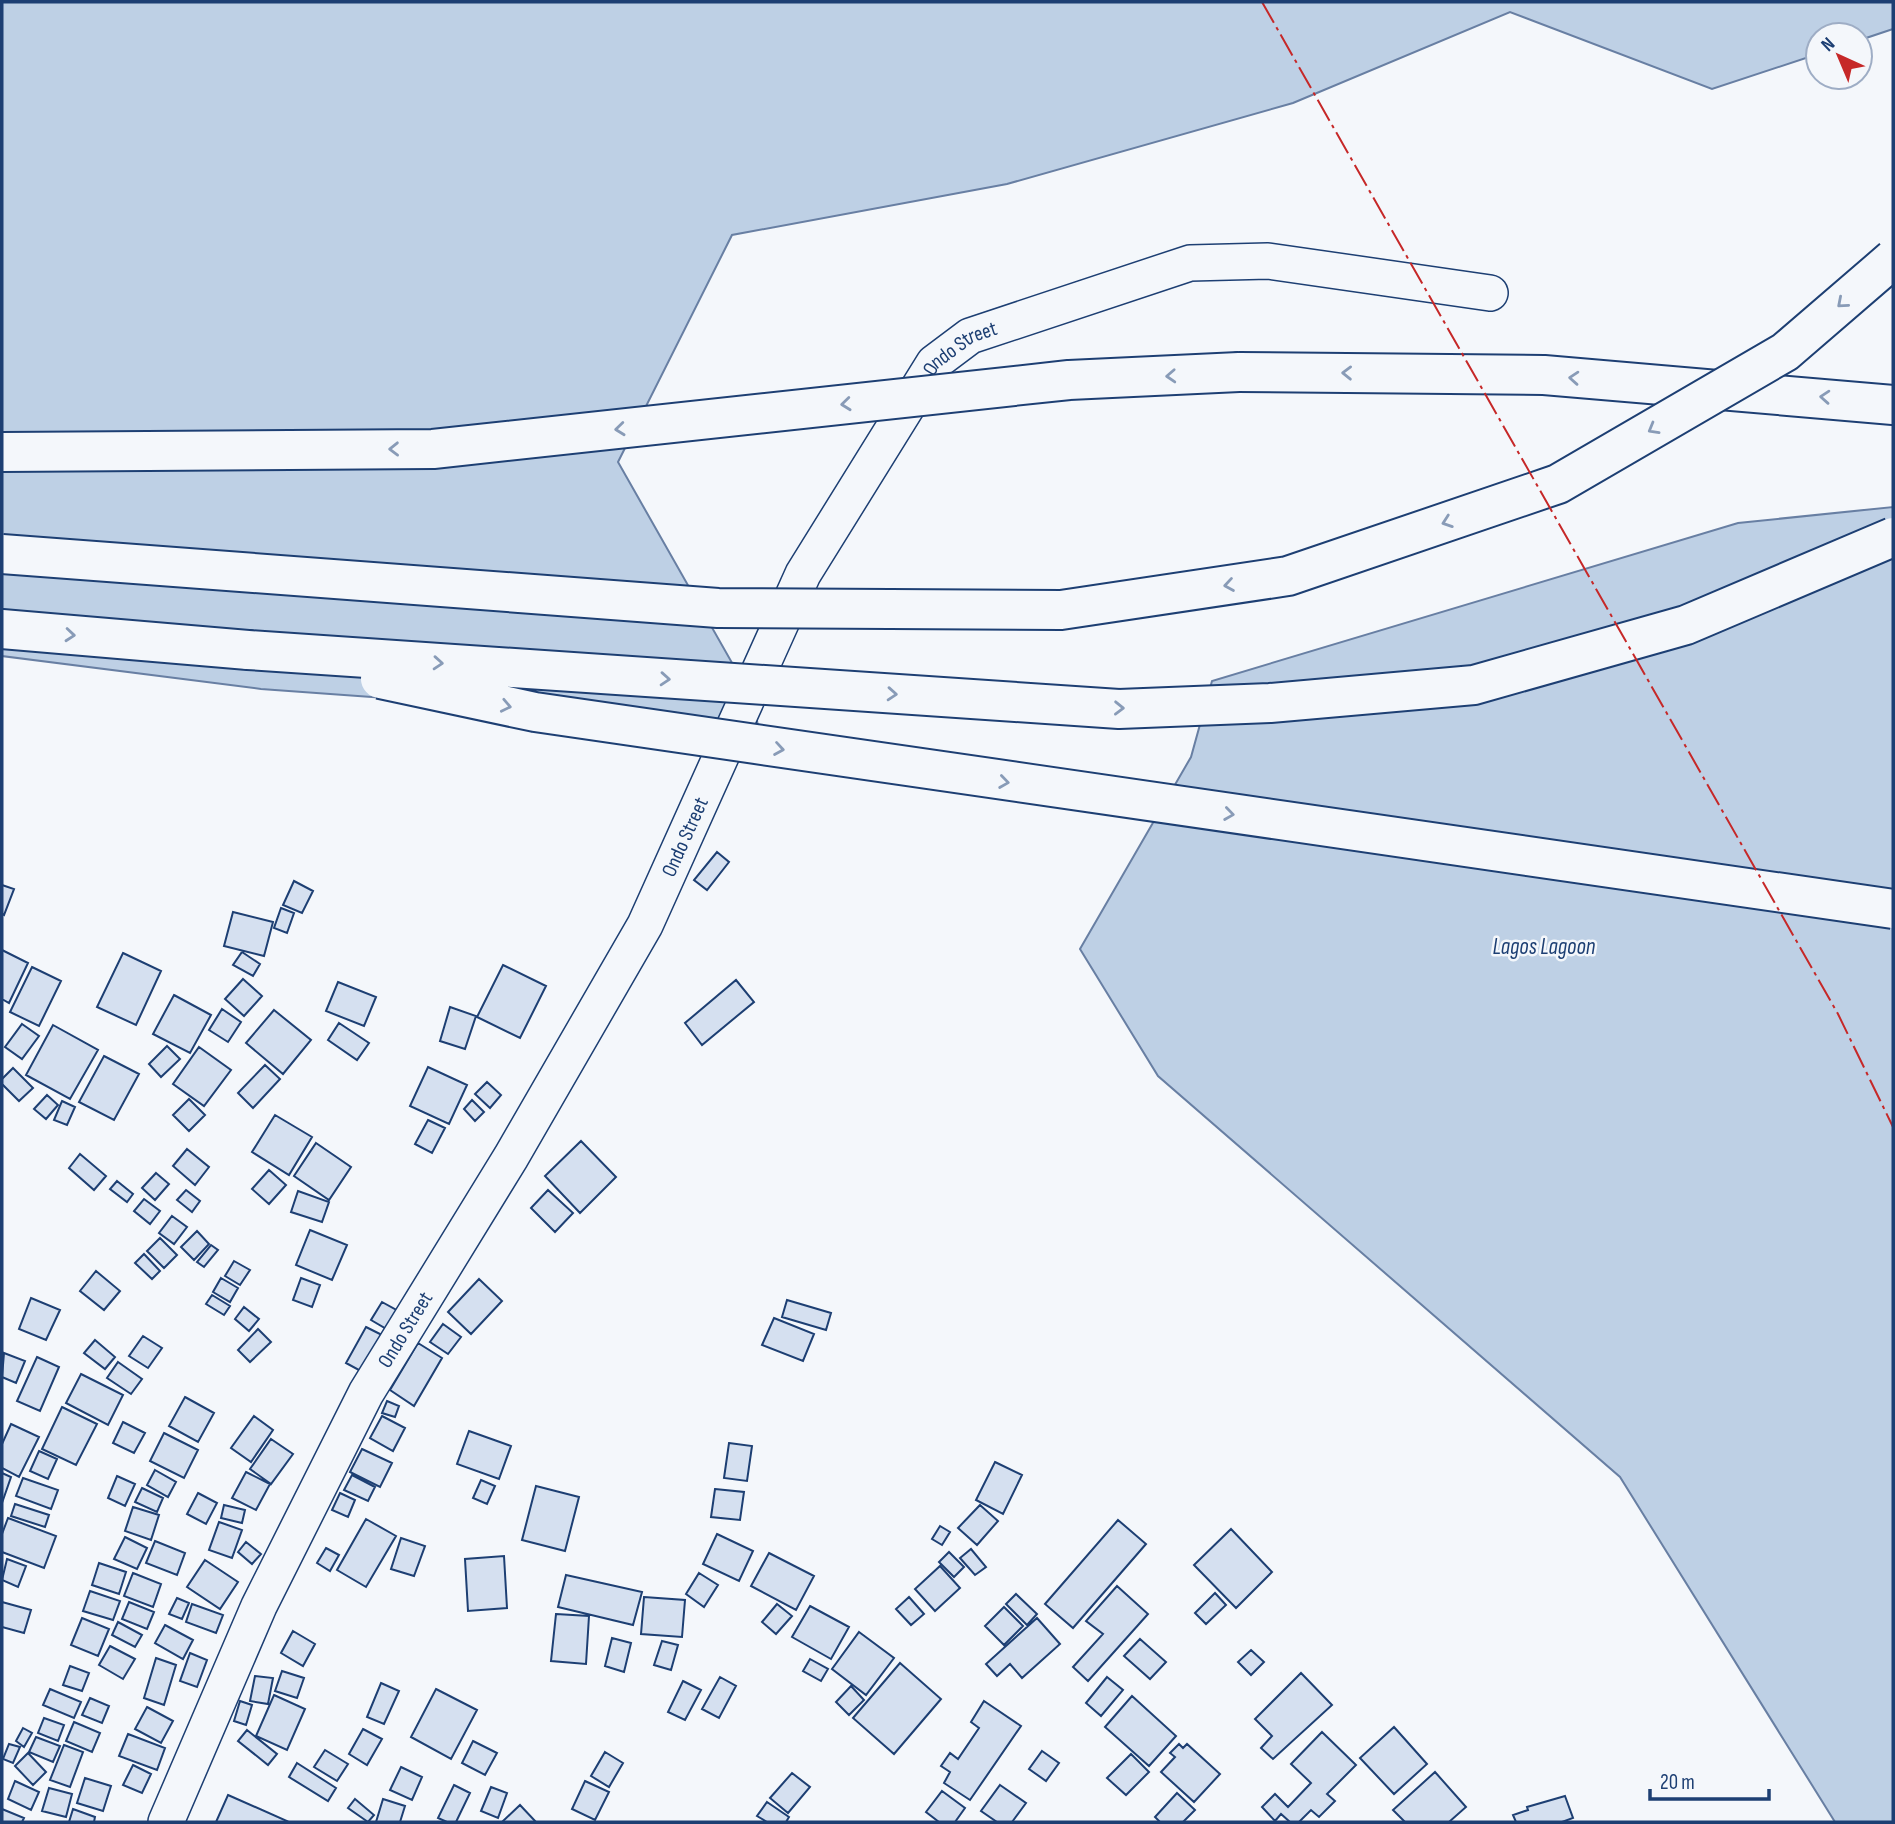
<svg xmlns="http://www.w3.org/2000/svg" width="1895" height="1824" viewBox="0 0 1895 1824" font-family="'Sofia Sans Condensed',sans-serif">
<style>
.water{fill:#bed0e5;stroke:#687fa3;stroke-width:2}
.building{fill:#d5e0f0;stroke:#1d3f73;stroke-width:2}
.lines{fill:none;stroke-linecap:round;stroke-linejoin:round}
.street-casing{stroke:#1d3f73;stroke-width:38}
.primary-casing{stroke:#1d3f73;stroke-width:42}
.highway-casing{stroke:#1d3f73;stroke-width:42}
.street{stroke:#f4f7fb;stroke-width:35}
.primary{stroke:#f4f7fb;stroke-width:38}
.highway{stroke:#f4f7fb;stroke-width:38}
.highway-bridge-casing{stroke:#1d3f73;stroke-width:42;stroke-linecap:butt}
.highway-bridge{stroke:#f4f7fb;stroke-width:38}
.power{stroke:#c62828;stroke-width:2;stroke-dasharray:24 5 3.5 5;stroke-linecap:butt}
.oneway{stroke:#889bb7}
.labels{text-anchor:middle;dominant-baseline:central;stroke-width:5;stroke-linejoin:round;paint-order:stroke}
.street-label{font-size:21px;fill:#1d3f73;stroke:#f4f7fb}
.water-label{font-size:23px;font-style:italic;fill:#1d3f73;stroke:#f4f7fb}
</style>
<rect width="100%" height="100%" fill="#f4f7fb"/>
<path class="water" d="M2 2H1893V29L1860 40V35H1818V54L1712 89 1510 12 1293 103 1007 184 732 235 618 462 752 698 759 730 692 720 261 689 2 656Z
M1893 507V1822H1835L1620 1477 1158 1076 1080 949 1191 757 1212 681 1738 523Z"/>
<path class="building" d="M717 852 729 862 707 890 694 880Z
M294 881 313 891 302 913 283 905Z
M2 885 14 889 4 915 2 914Z
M281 908 294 913 287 933 274 928Z
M233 912 273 922 264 956 224 946Z
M2 950 28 963 9 1003 2 999Z
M242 952 260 964 253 976 233 965Z
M123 953 161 971 136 1025 97 1007Z
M503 965 546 986 520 1038 477 1017Z
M32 967 61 981 39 1026 10 1012Z
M243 979 262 996 244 1016 225 999Z
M736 980 754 1002 702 1045 685 1023Z
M338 982 376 997 364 1026 326 1011Z
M174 995 211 1015 190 1053 153 1034Z
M450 1007 476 1016 465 1049 440 1041Z
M222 1009 241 1022 228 1042 209 1030Z
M274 1010 311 1040 283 1074 246 1043Z
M339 1023 369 1043 357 1060 328 1040Z
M22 1024 39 1036 22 1059 5 1047Z
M53 1025 98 1050 70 1099 26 1075Z
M167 1046 180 1059 161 1077 149 1064Z
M199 1047 231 1070 204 1106 173 1084Z
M104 1056 139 1074 114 1120 79 1102Z
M265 1065 280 1079 253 1108 238 1093Z
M428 1067 467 1085 449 1124 410 1106Z
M13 1068 33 1088 19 1101 2 1084V1079Z
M487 1082 501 1095 490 1108 475 1094Z
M47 1095 58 1105 46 1119 34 1109Z
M189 1099 205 1115 189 1131 173 1115Z
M472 1100 484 1112 475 1121 464 1109Z
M62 1101 75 1107 67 1125 54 1120Z
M275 1115 312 1137 289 1175 252 1152Z
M428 1120 445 1128 432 1153 415 1144Z
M581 1141 616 1177 580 1213 545 1176Z
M316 1143 351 1167 329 1200 294 1176Z
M187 1149 209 1167 195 1185 173 1166Z
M80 1154 106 1176 94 1190 69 1168Z
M269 1170 286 1185 269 1204 252 1189Z
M156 1173 169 1184 155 1200 142 1188Z
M117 1181 133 1194 127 1202 110 1189Z
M186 1190 200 1201 192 1212 177 1200Z
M548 1190 573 1213 555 1232 531 1208Z
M298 1191 329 1202 322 1222 291 1212Z
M144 1199 160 1211 150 1224 134 1211Z
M172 1216 187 1227 174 1244 159 1233Z
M310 1230 347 1245 332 1280 296 1265Z
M197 1231 209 1244 194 1260 181 1247Z
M160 1238 177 1255 164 1268 147 1251Z
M211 1245 218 1250 204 1267 197 1262Z
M144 1254 160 1271 152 1279 135 1263Z
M234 1261 250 1270 240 1285 225 1276Z
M96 1271 120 1291 104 1310 80 1291Z
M221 1278 238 1288 230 1302 213 1292Z
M301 1278 320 1285 312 1307 293 1300Z
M479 1279 502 1301 471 1334 448 1312Z
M212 1295 230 1306 224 1315 206 1304Z
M31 1298 60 1310 46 1340 19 1329Z
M787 1300 831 1313 826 1330 782 1317Z
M382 1302 400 1312 390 1331 371 1320Z
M244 1307 259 1319 249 1331 235 1319Z
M774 1318 814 1334 803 1361 762 1345Z
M443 1324 461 1337 448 1354 430 1342Z
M366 1327 388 1338 368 1375 346 1363Z
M258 1329 271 1342 250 1362 238 1350Z
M143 1336 162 1348 148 1368 129 1356Z
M95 1340 115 1357 105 1369 84 1353Z
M418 1343 442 1358 414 1406 390 1390Z
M4 1353 25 1361 16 1383 2 1377Z
M37 1357 59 1367 40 1411 17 1401Z
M118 1362 142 1379 131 1394 107 1378Z
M81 1374 123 1395 108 1425 66 1403Z
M185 1397 214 1413 198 1442 169 1426Z
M387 1401 399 1406 395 1417 382 1413Z
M62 1407 97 1424 76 1465 42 1449Z
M254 1416 273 1430 251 1462 231 1448Z
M382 1416 405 1428 393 1451 370 1438Z
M123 1422 145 1433 134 1453 113 1443Z
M11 1424 39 1437 19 1477 2 1468V1444Z
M469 1431 511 1446 499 1479 457 1464Z
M164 1433 198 1450 184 1478 150 1461Z
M271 1439 293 1454 271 1484 250 1469Z
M729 1443 752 1446 747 1481 724 1478Z
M362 1449 392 1463 380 1487 350 1472Z
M39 1451 57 1459 48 1479 30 1471Z
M995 1462 1022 1475 1003 1514 976 1500Z
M155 1470 176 1482 168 1497 147 1485Z
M246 1472 270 1484 256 1510 232 1498Z
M2 1473 11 1477 2 1503Z
M352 1475 375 1487 368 1501 344 1490Z
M117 1476 135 1484 125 1506 108 1498Z
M23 1478 58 1490 51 1509 16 1496Z
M481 1480 495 1486 487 1504 473 1498Z
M536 1486 579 1497 565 1551 522 1540Z
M142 1488 163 1498 157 1512 135 1502Z
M715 1489 744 1492 740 1520 711 1517Z
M198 1493 217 1503 206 1524 187 1514Z
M340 1493 355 1500 348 1517 332 1510Z
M15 1504 49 1515 45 1527 11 1516Z
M224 1505 245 1510 242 1523 221 1518Z
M980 1505 998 1521 977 1545 958 1528Z
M133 1507 159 1515 151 1540 125 1531Z
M8 1518 56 1536 44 1568 2 1552V1534Z
M366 1519 396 1536 366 1587 337 1570Z
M1118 1520 1146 1544 1073 1628 1045 1604Z
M219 1522 242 1530 232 1558 209 1550Z
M940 1526 950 1532 942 1545 932 1539Z
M1231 1529 1272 1572 1236 1608 1194 1565Z
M717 1534 753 1551 739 1581 703 1564Z
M125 1537 147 1548 137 1569 114 1559Z
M401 1538 425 1546 414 1576 391 1569Z
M155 1541 185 1553 177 1575 146 1563Z
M246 1542 261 1554 252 1564 238 1552Z
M326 1548 339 1555 330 1571 317 1563Z
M971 1549 986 1567 975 1575 960 1558Z
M949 1552 964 1567 954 1577 939 1562Z
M769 1553 814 1576 796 1610 751 1586Z
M504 1556 507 1608 468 1611 465 1559Z
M7 1559 26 1566 18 1587 2 1580Z
M205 1560 238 1582 220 1609 187 1587Z
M99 1563 126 1572 119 1594 92 1585Z
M940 1566 960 1588 935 1611 915 1589Z
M133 1573 161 1584 153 1607 124 1596Z
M699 1573 718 1585 704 1607 686 1594Z
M566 1575 642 1592 633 1625 558 1607Z
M1117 1586 1148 1614 1088 1681 1073 1667 1103 1634 1086 1621Z
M90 1591 120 1601 113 1620 83 1611Z
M1215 1593 1226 1605 1206 1624 1195 1613Z
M1016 1594 1037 1614 1027 1625 1006 1604Z
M644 1597 685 1600 682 1637 641 1634Z
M909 1597 924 1614 911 1625 896 1609Z
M177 1598 189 1603 182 1619 169 1614Z
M2 1602 31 1610 24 1633 2 1627Z
M129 1602 154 1612 147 1629 122 1619Z
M192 1604 223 1615 216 1633 186 1622Z
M777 1604 792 1616 776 1634 762 1622Z
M810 1606 849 1627 831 1659 792 1637Z
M1004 1607 1023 1626 1004 1645 985 1626Z
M556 1614 589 1616 586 1664 551 1661Z
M82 1618 109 1629 98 1656 71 1645Z
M1037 1618 1060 1644 1022 1678 1010 1664 997 1676 986 1664Z
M118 1622 142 1635 135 1647 112 1635Z
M165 1625 193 1640 183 1659 155 1643Z
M293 1631 315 1644 303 1666 281 1653Z
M859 1632 894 1658 866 1695 832 1669Z
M612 1638 631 1643 624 1672 605 1666Z
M1140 1639 1166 1662 1150 1679 1124 1656Z
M662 1641 678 1645 671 1670 654 1665Z
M110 1646 135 1659 123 1679 99 1665Z
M1251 1650 1264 1662 1251 1675 1238 1662Z
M190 1653 207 1660 197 1687 180 1681Z
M156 1658 176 1665 164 1705 144 1698Z
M810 1659 828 1669 821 1681 803 1671Z
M900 1663 941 1699 894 1754 853 1718Z
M70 1666 89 1673 82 1691 63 1685Z
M282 1671 304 1678 297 1698 275 1691Z
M1301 1673 1332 1705 1273 1759 1261 1748 1272 1736 1255 1719Z
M255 1676 273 1678 268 1704 250 1701Z
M720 1677 736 1686 719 1718 702 1709Z
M1107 1677 1123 1690 1101 1716 1086 1703Z
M683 1681 701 1690 685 1720 668 1712Z
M381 1683 399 1691 384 1724 367 1717Z
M851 1686 864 1700 849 1715 836 1702Z
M50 1689 81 1702 74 1718 43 1705Z
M436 1689 477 1710 451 1759 411 1737Z
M274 1695 305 1709 287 1750 256 1736Z
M1132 1696 1176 1736 1149 1766 1105 1727Z
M90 1698 109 1706 102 1723 82 1715Z
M240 1701 252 1705 246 1725 234 1721Z
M984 1701 1021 1726 970 1800 944 1783 950 1772 941 1766 950 1753 958 1759 979 1728 971 1722Z
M147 1707 173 1721 161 1743 135 1729Z
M44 1718 64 1725 58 1741 38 1733Z
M74 1722 100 1733 92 1752 66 1741Z
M1394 1727 1427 1764 1394 1794 1360 1758Z
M23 1728 32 1733 24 1747 16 1741Z
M363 1729 382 1739 367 1765 349 1754Z
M247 1730 277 1754 268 1765 238 1741Z
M1322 1732 1356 1765 1327 1794 1335 1801 1319 1817 1311 1810 1299 1822H1290L1281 1814 1275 1821 1262 1807 1275 1794 1288 1807 1311 1783 1291 1764Z
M128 1734 165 1748 157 1770 119 1756Z
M36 1737 60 1746 53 1762 29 1752Z
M473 1741 497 1753 485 1775 462 1763Z
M9 1744 20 1747 13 1763 3 1759Z
M1179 1744 1183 1748 1187 1744 1220 1774 1194 1802 1161 1772 1175 1757 1170 1753Z
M64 1745 83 1752 70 1787 50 1780Z
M325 1750 348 1764 337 1781 314 1767Z
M1042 1751 1059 1763 1046 1781 1029 1769Z
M605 1752 623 1763 609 1787 591 1776Z
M28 1753 46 1772 33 1785 15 1766Z
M1131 1754 1149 1772 1126 1795 1107 1778Z
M297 1763 336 1788 328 1801 289 1777Z
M133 1765 151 1774 142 1793 123 1785Z
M401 1767 422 1777 412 1800 390 1790Z
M1435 1772 1466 1807 1449 1822H1405L1393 1810Z
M792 1773 810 1787 788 1813 770 1798Z
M85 1778 111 1786 103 1811 77 1803Z
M15 1781 39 1792 31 1810 8 1799Z
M585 1781 609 1792 595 1820 572 1809Z
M454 1785 470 1793 456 1822H447L438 1818Z
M1000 1785 1026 1803 1012 1822H997L981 1811Z
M491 1787 507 1793 498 1818 481 1811Z
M49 1788 72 1794 66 1817 42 1811Z
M942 1791 965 1808 955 1822H939L926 1812Z
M1177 1793 1195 1810 1183 1822H1160L1155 1817Z
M228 1795 287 1821 286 1822H216Z
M1565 1796 1573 1818 1562 1822H1516L1513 1815 1528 1810 1527 1807Z
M355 1799 374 1815 368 1822 348 1808Z
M383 1799 405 1806 400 1822H376Z
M767 1802 789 1817 786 1822H767L757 1816Z
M520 1805 536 1822H502Z
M2 1809 24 1818 22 1822H2Z
M73 1809 95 1817 94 1822H69Z"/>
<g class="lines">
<g class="street-casing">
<g id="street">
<path id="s1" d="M166 1822 259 1606 366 1393 511 1157 645 925 803 574 934 363 970 336 1190 263 1268 261 1490 293"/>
</g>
</g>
<g class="primary-casing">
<path id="primary" d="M2 629 248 650"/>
</g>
<g class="highway-casing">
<path id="highway" d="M1239 372 1544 375 1893 405"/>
</g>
<use href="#street" class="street"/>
<use href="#primary" class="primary"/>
<use href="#highway" class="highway"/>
<g class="highway-bridge-casing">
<path id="highway-bridge" d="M2 452 433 449 1069 380 1239 372
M2 554 718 608 1061 610 1288 576 1558 484 1785 352 1893 259
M248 650 1119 709 1270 703 1474 685 1686 625 1893 537
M380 679 535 712 1893 909"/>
</g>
<use href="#highway-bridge" class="highway-bridge"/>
<path class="power" d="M1262 2 1838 1014 1893 1127"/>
</g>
<defs><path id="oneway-chevron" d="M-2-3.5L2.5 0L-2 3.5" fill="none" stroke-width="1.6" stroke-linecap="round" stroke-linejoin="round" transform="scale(1.75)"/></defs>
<g class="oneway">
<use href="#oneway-chevron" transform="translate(1842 303) rotate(139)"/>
<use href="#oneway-chevron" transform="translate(1347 373) rotate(-179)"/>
<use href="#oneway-chevron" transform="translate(1171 376) rotate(177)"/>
<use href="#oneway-chevron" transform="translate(1574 378) rotate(-176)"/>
<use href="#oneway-chevron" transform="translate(1825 397) rotate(-176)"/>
<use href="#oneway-chevron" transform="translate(846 404) rotate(174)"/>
<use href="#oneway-chevron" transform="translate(620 429) rotate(174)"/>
<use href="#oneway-chevron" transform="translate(1653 429) rotate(150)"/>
<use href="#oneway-chevron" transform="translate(394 449) rotate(179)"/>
<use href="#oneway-chevron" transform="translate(1447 522) rotate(161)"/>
<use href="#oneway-chevron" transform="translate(1229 585) rotate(171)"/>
<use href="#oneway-chevron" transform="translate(70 635) rotate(5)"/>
<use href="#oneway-chevron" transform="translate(438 663) rotate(4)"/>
<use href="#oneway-chevron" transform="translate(665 679) rotate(4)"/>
<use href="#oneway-chevron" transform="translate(892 694) rotate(4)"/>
<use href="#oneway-chevron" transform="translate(506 706) rotate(12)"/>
<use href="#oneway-chevron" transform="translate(1119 708) rotate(1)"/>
<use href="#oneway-chevron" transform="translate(779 749) rotate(9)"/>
<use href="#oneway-chevron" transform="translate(1004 782) rotate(8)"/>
<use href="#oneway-chevron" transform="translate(1229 814) rotate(8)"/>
</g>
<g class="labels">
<g class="street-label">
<text stroke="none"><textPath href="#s1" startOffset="1682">Ondo Street</textPath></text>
<text stroke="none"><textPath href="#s1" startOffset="1115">Ondo Street</textPath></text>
<text stroke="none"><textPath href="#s1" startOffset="548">Ondo Street</textPath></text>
</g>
<g class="water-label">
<text x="1544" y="947">Lagos Lagoon</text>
</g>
</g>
<rect width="1895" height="1824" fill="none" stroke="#1d3f73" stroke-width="7"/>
<g transform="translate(1839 56) rotate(316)"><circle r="33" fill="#f4f7fb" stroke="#9eadc5" stroke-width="2"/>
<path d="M0-5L12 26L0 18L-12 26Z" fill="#c62828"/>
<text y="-10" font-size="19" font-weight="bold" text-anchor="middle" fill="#1d3f73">N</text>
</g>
<path d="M1650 1789v10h119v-10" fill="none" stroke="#1d3f73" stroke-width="3.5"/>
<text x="1660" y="1789" font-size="21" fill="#1d3f73" stroke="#f4f7fb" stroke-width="5" paint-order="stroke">20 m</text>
</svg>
